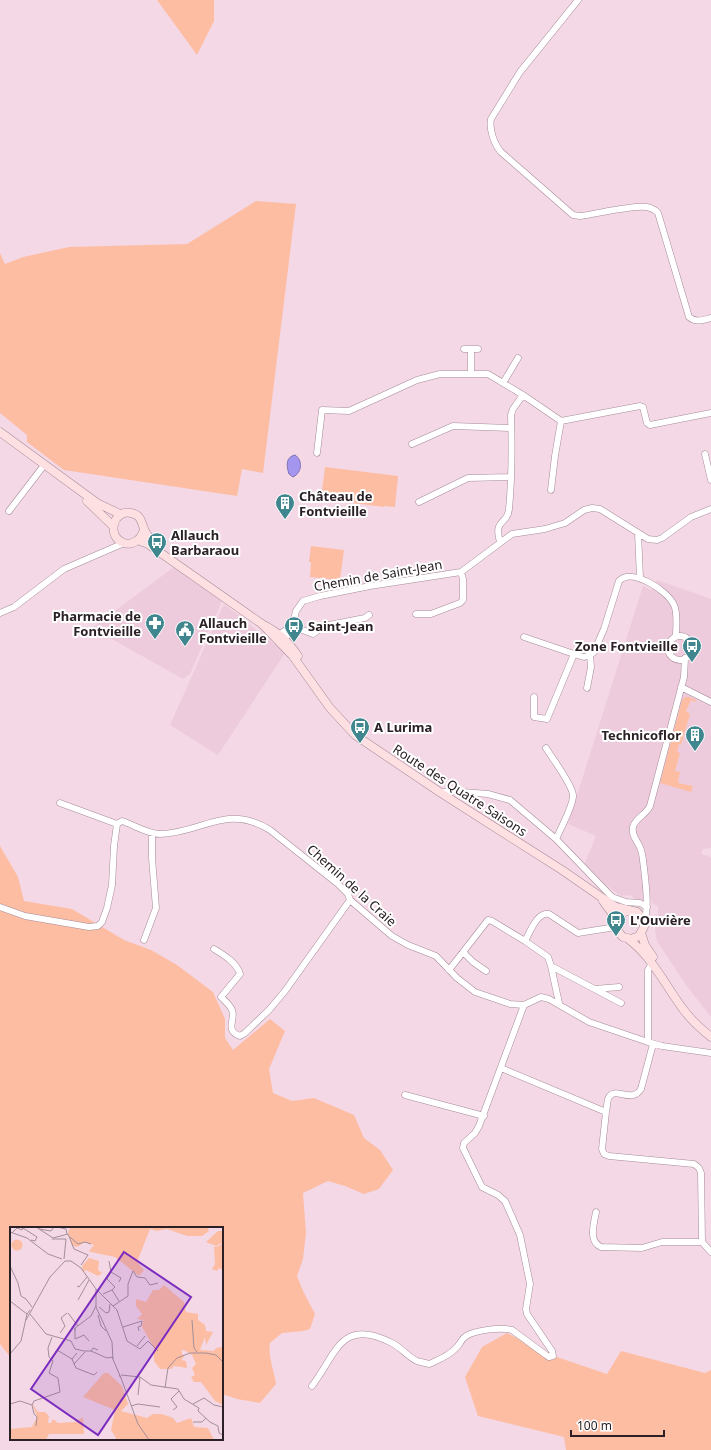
<svg xmlns="http://www.w3.org/2000/svg" width="711" height="1450" viewBox="0 0 711 1450" font-family="'Noto Sans',sans-serif">
<style>
.built{fill:#eecbdc}
.green{fill:#fdbda3}
.water{fill:#a495ef;stroke:#7f72b2}
.lines{fill:none;stroke-linecap:round;stroke-linejoin:round}
.street-casing{stroke:#a58b98;stroke-width:7}
.secondary-casing{stroke:#a58b98;stroke-width:9}
.street{stroke:#fff;stroke-width:6}
.secondary{stroke:#fee0e2;stroke-width:8}
.labels{text-anchor:middle;dominant-baseline:central;stroke-width:4;stroke-linejoin:round;paint-order:stroke}
.poi-label{font-size:13px;font-weight:bold;fill:#2a2025;stroke:#fff;text-anchor:start}
.street-label{font-size:13px;fill:#2a2025;stroke:#fff}
.inset-road{fill:none;stroke:#a38e99;stroke-width:1}
.view{fill:#7b2cbf;fill-opacity:0.15;stroke:#7b2cbf;stroke-width:2}
.inset-edge{fill:none;stroke:#2a2025;stroke-width:2}
</style>
<rect width="100%" height="100%" fill="#f4d8e6"/>
<path class="built" d="M174 567 222 601 190 674 183 679 92 628Z
M657 580 711 599V848L703 849 701 854 711 857V1017L686 985 657 941 653 917 658 915V906L653 904 651 898H645L642 901 637 902 631 895 621 896 595 877 584 865 596 836 568 824 643 586 651 590Z
M224 604 285 653 218 755 170 725Z"/>
<path class="green" d="M157 0H214V21L197 55Z
M256 201 296 204 263 473 242 469 237 496 64 470 27 442V435L0 413V253L5 264 23 257 69 247 187 244Z
M325 467 398 476 395 507 384 506V507L321 499Z
M311 546 344 550 340 580 310 577 311 562H309Z
M685 697H689L696 700 695 702 691 700 686 711 690 714 681 745 679 744 677 752 680 753 675 771 680 772 678 783 693 786 691 792 660 783 682 700Z
M0 846 18 877 24 901 72 909 124 940 151 950 177 965 213 992 225 1019V1038L233 1050 270 1019 285 1031 269 1069 273 1093 292 1101 314 1098 354 1115 364 1138 380 1150 393 1170 379 1189 364 1194 345 1186 328 1181 303 1193 306 1233 303 1259 297 1276 303 1291 315 1314 310 1329 303 1331 282 1333 270 1343C268 1358 274 1369 276 1384L260 1403 237 1399 222 1394V1228H11V1358L0 1344Z
M507 1333 548 1354 607 1374 621 1351 705 1373 711 1370V1450H566L564 1437 478 1416 465 1377 482 1347Z"/>
<path class="water" d="M295 455C303 460 302 473 293 477L289 474C286 465 286 457 295 455Z"/>
<g class="lines">
<g class="street-casing">
<path id="street" d="M578 0 520 72 491 119C489 129 494 144 501 152L573 215 580 216C597 214 631 205 647 207 651 208 655 209 658 213L689 317C696 323 703 320 711 318
M464 349H478
M471 374V349
M503 383 518 358
M561 421 640 406 643 407 647 423 650 425 711 413
M412 444 453 426 511 428
M317 453 322 410 349 411 417 380 440 374H488L523 395 561 421 555 456 551 490
M705 454 711 480
M419 502 468 478 511 477
M9 511 45 464
M638 533 640 578
M500 542C493 518 508 525 509 509 512 478 512 446 511 415L513 409 523 395
M0 613 14 607 64 569 124 543
M416 614H431L460 603 463 600V579L461 572
M292 626 313 634 324 626 365 618 369 615
M668 648a12 12 0 1 1 24 0a12 12 0 1 1-24 0Z
M278 637 280 634 292 626
M524 637 574 654 584 657 590 655 594 652 604 629 619 581C632 567 668 591 674 605 678 613 676 627 676 636
M281 641 291 632 296 611 303 601 320 596 370 586 461 572 512 534 545 529 565 523 584 510 592 508 600 509 648 539 657 540 662 538 691 517 711 509
M681 687 711 702
M587 688 591 667 590 655
M534 697V717L547 719 574 654
M546 748C552 758 572 784 573 795 574 804 560 830 556 839
M441 793 449 791 488 794 510 800 556 839 612 897 626 902 640 903 647 907
M60 803 117 824
M0 907 25 916 89 927 98 926 102 922 107 908 112 885 114 846 117 824 122 821C134 825 148 834 160 834 203 833 226 803 270 830L338 884 348 894 350 900 392 936 408 945 436 956 457 978 475 992 510 1004 524 1005 541 997 549 999 589 1022 648 1042 662 1046 711 1053
M644 924C649 906 646 887 644 868 643 862 643 856 641 850 639 842 631 837 633 827 635 818 646 815 650 806L684 677 685 658
M144 940 156 908 152 858V833
M214 949C224 955 237 963 240 974L221 997C225 1001 230 1005 232 1010 236 1020 224 1030 240 1036L245 1033 269 1010 285 991 350 900
M463 952 473 962 486 971
M551 966 621 1003
M449 970 488 920 492 921 525 941
M595 989 619 987
M559 1003 551 966 548 957 525 941C530 932 537 912 549 914L578 933 616 927
M648 1042V970L652 963
M501 1068 606 1112C607 1108 607 1103 608 1099 614 1084 631 1105 641 1089L653 1044
M405 1095 484 1116
M606 1112 602 1149 604 1154 609 1156 694 1164 699 1168 701 1173 702 1242 711 1252
M596 1212C594 1224 588 1241 601 1247L642 1248 662 1242H702
M312 1386C337 1353 341 1317 392 1343 402 1348 408 1357 417 1361 421 1362 425 1363 429 1364 438 1360 449 1356 456 1348 460 1345 461 1339 466 1336 476 1330 501 1327 512 1330L546 1355 549 1357 553 1356 552 1351 527 1314 526 1309 530 1284 520 1235 505 1201 498 1195 482 1187 463 1148 464 1143 475 1133 479 1126 524 1005"/>
</g>
<g class="secondary-casing">
<path id="secondary" d="M0 432 97 503 120 514
M87 501 113 526
M144 529C142 538 134 546 124 543 106 537 113 509 131 513 142 515 141 523 145 531 148 537 152 542 156 546
M138 540 148 544 262 624C278 632 288 641 298 656
M262 624 292 655 330 708 355 735 441 793 562 870 601 897 616 907 637 912 643 919 644 927 639 936 631 939 623 937 620 934 616 927 618 917 624 912 628 911
M603 901 617 920
M641 933 645 945 653 957
M627 938C652 956 665 985 683 1009 691 1020 701 1029 711 1037"/>
</g>
<use href="#street" class="street"/>
<use href="#secondary" class="secondary"/>
</g>
<defs>
<g id="building-pin" transform="scale(1)"><path d="M0 17L-7.5 6A9.5 9.5 0 1 1 7.5 6Z" fill="#3f868e" stroke="#fff"/><path d="M-4-6H4V6H1V3H-1V6H-4ZM-2.5-4.3h1.7v1.8h-1.7ZM.8-4.3h1.7v1.8H.8ZM-2.5-1h1.7V.8h-1.7ZM.8-1h1.7V.8H.8Z" fill="#fff"/></g>
<g id="bus-pin" transform="scale(1)"><path d="M0 17L-7.5 6A9.5 9.5 0 1 1 7.5 6Z" fill="#3f868e" stroke="#fff"/><path d="M-5-6H5V4H4V6H2V4H-2V6H-4V4H-5ZM-3.5-4V0h7V-4ZM-3.5 1.2v1.5H-2V1.2ZM2 1.2v1.5H3.5V1.2Z" fill="#fff"/></g>
<g id="pharmacy-pin" transform="scale(1)"><path d="M0 17L-7.5 6A9.5 9.5 0 1 1 7.5 6Z" fill="#3f868e" stroke="#fff"/><path d="M-2-6h4v4h4v4h-4v4h-4v-4h-4v-4h4Z" fill="#fff"/></g>
<g id="civic-pin" transform="scale(1)"><path d="M0 17L-7.5 6A9.5 9.5 0 1 1 7.5 6Z" fill="#3f868e" stroke="#fff"/><path d="M-.6-6.5H3V-4.5H.6V-3L4-1V1h2V6H-6V1h2V-1L-.6-3ZM-1.2 2.5V6h2.4V2.5Z" fill="#fff"/></g>
</defs>
<g fill-rule="evenodd">
<use href="#building-pin" x="285" y="503"/>
<use href="#bus-pin" x="157" y="542"/>
<use href="#pharmacy-pin" x="155" y="623"/>
<use href="#bus-pin" x="294" y="626"/>
<use href="#civic-pin" x="185" y="630"/>
<use href="#bus-pin" x="692" y="646"/>
<use href="#bus-pin" x="360" y="727"/>
<use href="#building-pin" x="695" y="735"/>
<use href="#bus-pin" x="616" y="920"/>
</g>
<g class="labels">
<g class="poi-label">
<text x="299" y="496">Château de<tspan x="299" dy="15">Fontvieille</tspan></text>
<text x="171" y="535">Allauch<tspan x="171" dy="15">Barbaraou</tspan></text>
<text x="141" y="616" text-anchor="end">Pharmacie de<tspan x="141" dy="15">Fontvieille</tspan></text>
<text x="199" y="623">Allauch<tspan x="199" dy="15">Fontvieille</tspan></text>
<text x="308" y="626">Saint-Jean</text>
<text x="678" y="646" text-anchor="end">Zone Fontvieille</text>
<text x="374" y="727">A Lurima</text>
<text x="681" y="735" text-anchor="end">Technicoflor</text>
<text x="630" y="920">L'Ouvière</text>
</g>
<g class="street-label">
<text transform="translate(378 575) rotate(-10)">Chemin de Saint-Jean</text>
<text transform="translate(460 790) rotate(33)">Route des Quatre Saisons</text>
<text transform="translate(352 885) rotate(42)">Chemin de la Craie</text>
</g>
</g>
<g transform="translate(10 1227)">
<rect width="213" height="213" fill="#f4d8e6"/>
<path d="M197 0 199 4 192 9H177L157 2 147 4 140 2 127 35 134 43 129 49 105 30 81 25 79 24 84 18 75 15 67 20 62 18 58 5 60 1H54ZM208 4H213V43L209 41 207 44 202 42 205 37 204 20 209 19 213 15 206 19 196 15ZM1.5 18a5.5 5.5 0 1 1 11 0a5.5 5.5 0 1 1-11 0ZM79 31 89 34 88 43 92 46 88 49 76 43 73 45 72 39ZM154 58 174 75 176 85 188 87V93L195 98 196 104 203 105 196 118 195 110 190 123 204 124 206 121 213 120V178L205 174 191 155H184L181 150 185 148 182 141 186 137 182 128 174 123 171 124 174 130 171 133 176 134 177 141 164 139 161 142H150L144 134V121L132 100 133 93 127 92 132 87 126 79V72L136 75 143 63H149ZM94 146H98L112 159 118 177 111 184 137 191 143 187H152L163 191 167 196 181 191 184 200 198 201 204 213H105L106 211 101 203 105 183 73 170ZM22 176 28 185H35L39 189 38 196H41L43 192 48 196 65 195 73 190 74 207H39L36 213H0V202L22 200 27 190Z" fill="#fdbda3"/>
<path class="inset-road" d="M26 0 43 11 58 7 64 22 78 28 71 38M47 0 56 2 57 7M13 1 27 10 25 14 21 13M29 2 41 4 44 0M0 5 17 11 38 27 52 32M2 6 7 1 12 3 13 0M60 10 68 17 75 15 81 17M42 12H56L54 32M99 34 101 45 97 52 105 60 102 63M0 39 8 56 11 69 16 72 22 80M101 45 111 51 109 55M67 59 69 60 77 50M86 62 107 83 117 114 130 122 138 114 148 124M93 67 102 63 109 74M68 73 79 53M0 74 17 87M103 79 118 69V57L123 44 127 50 135 51 140 58 148 56M89 80 96 86 99 85 100 77M58 86 68 99M20 87 36 107 61 114 65 122 74 124H81L83 121 88 123M88 88 91 99 96 104M16 93 40 50 55 34H61L71 41 86 62V80L102 115 103 132M182 93 184 121 187 125M113 100 132 94 131 99 128 100 129 104M65 101 81 89 86 79M50 106 55 99 51 91 57 86M65 112 74 108 79 114M65 112V101V104M127 119 135 109M81 124 97 131 103 130M45 125 47 123 62 132M67 126 62 132 66 141 84 148 87 145M0 127 11 114 17 87 20 83M102 130 111 151 109 148M64 137 75 125M111 148 130 150 141 158 168 162 174 172 189 181 188 184 200 195 208 199 209 206 213 208M111 151 128 197 139 213M155 161 158 141 167 131 180 126H196L206 128 213 135M128 168 130 150M0 177 10 174 22 178 24 174 50 165 48 151 39 146 43 134 39 130 38 121 42 110M183 177 194 171 204 178 213 180M22 178 24 187 27 190 26 199M121 179 128 177 150 180M163 183 167 180 161 172 169 164M183 195H192L196 191"/>
<path class="view" d="M114 25 181 70 88 208 21 162Z"/>
<rect width="213" height="213" class="inset-edge"/>
</g>
<path d="M571 1430v6h93v-6" fill="none" stroke="#2a2025" stroke-width="2"/>
<text x="577" y="1430" font-size="12" fill="#2a2025" stroke="#ffffff" stroke-width="3" paint-order="stroke">100 m</text>
</svg>
